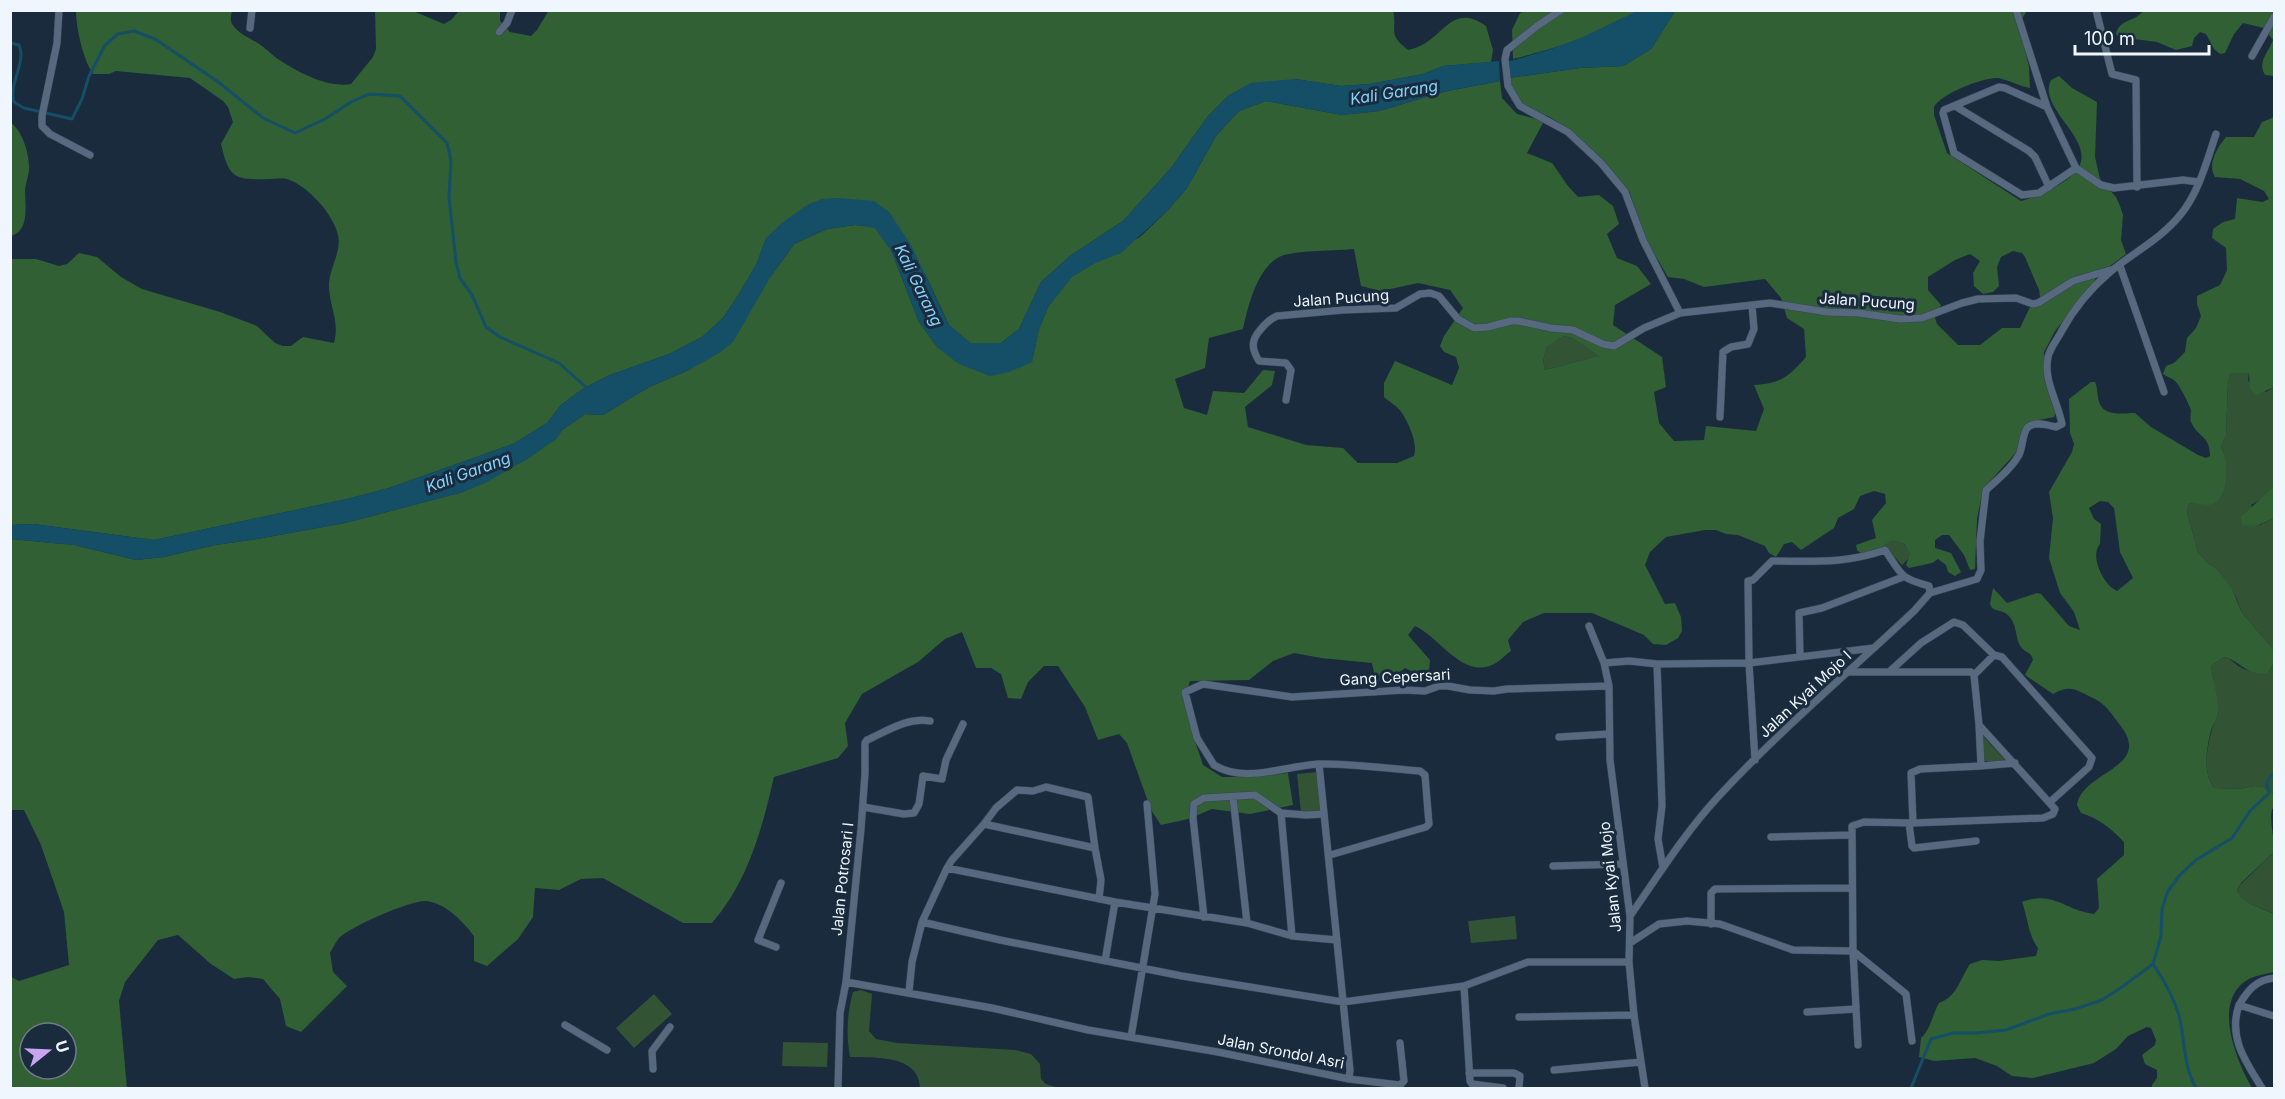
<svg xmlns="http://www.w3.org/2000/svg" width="2285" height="1099" viewBox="0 0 2285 1099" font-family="Inter,sans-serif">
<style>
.green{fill:#325334}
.forest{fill:#306033;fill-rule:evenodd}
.water{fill:#144e67}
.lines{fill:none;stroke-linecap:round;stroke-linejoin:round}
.stream{stroke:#144e67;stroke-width:3}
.minor-casing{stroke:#384554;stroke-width:8}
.minor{stroke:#56697f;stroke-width:7}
.labels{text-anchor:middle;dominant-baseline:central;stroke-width:6;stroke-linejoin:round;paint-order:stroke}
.street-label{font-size:15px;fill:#eff6fe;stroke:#1a2b3e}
.water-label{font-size:16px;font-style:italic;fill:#85d3fa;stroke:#1a2b3e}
</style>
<rect width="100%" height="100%" fill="#1a2b3e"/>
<path class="green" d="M1564 336 1572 338 1600 356 1545 370 1543 361 1547 345Z
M2249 372 2248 381 2266 392 2274 387V486L2266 496 2251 505 2260 525 2274 518V650L2242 613 2236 597 2216 568 2209 564 2198 552 2187 512 2189 504 2197 502 2205 505C2214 488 2232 466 2221 446L2226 436 2228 381 2231 373Z
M1895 535 1913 554 1902 565 1884 546Z
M2224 657C2232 659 2233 663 2240 667 2249 672 2258 673 2268 673L2274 662V794L2263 787 2255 786 2238 789 2214 788C2202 772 2207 748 2212 729 2213 725 2216 722 2217 717 2220 701 2213 682 2211 666Z
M1983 736 2006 761H1983Z
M1317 772 1321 811 1301 813 1297 774Z
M2274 852V914C2261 906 2244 906 2237 891L2241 884Z
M1515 916 1517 939 1471 943 1468 921Z
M861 990 872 994 869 1031 876 1039 897 1043 1015 1050 1031 1054 1040 1064 1041 1079 1046 1084 1059 1088H920C919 1054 874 1058 850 1057 846 1036 847 1013 853 992Z
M654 994 672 1014 634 1048 616 1028Z
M783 1042 828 1043 827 1067 782 1066Z"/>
<path class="forest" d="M375 10 413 11 444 24 451 20 459 11H500V21L510 32 531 36 537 30 549 10H1393C1398 31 1386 33 1408 50 1443 44 1449 0 1486 26L1493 50 1491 62 1443 66 1423 74 1370 84 1341 86 1295 79 1229 95 1208 116 1171 168 1123 221 1070 256 1041 282 1019 329 1001 343H970L949 325 927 278 889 212 766 238 757 263 739 294 723 318 702 337 669 354 610 375 584 388 561 405 547 423 513 444 389 488 347 499 154 540 33 524 11 525 10 259H36L59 266 67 264 79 253 97 257 121 277 142 289 220 312 257 326 275 343 283 346H291L303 337 334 343C340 320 329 307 329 285 329 269 342 251 338 235 334 215 307 185 287 179 282 178 274 179 269 179 235 180 229 179 221 144L233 122 228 107 223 101 190 78 116 71 109 74H93C83 59 76 28 76 11H232C231 15 230 20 232 24 239 35 253 39 262 46 269 51 274 57 281 61 300 73 328 88 351 84L373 57 376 49Z
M1525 11H1637C1608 33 1549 50 1513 59L1512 30 1520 13Z
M1675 11H2027L2019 23 2029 67 2030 88C2019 86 2009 80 1998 78 1984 77 1940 94 1934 107V115L1947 153 2021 201C2035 197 2047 192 2060 184 2120 150 2034 114 2051 80L2059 76 2072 88 2097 102 2095 157 2100 179 2116 197 2120 206 2123 215 2121 240 2126 254 2110 266 2097 270 2095 281 2055 331 2044 352V373L2056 412 2054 417 2039 420 2027 433 2022 446 1983 489 1977 519 1975 569 1970 570 1964 555 1949 535H1942L1935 540V548L1951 553 1961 572 1955 576 1948 572 1946 565 1938 559 1932 563 1909 568 1906 565 1910 554C1905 543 1902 540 1890 541L1883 547 1863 555 1857 550 1856 545 1876 538 1872 520 1886 503 1885 494 1874 491 1860 496 1854 509 1838 518 1834 528 1801 550 1792 542 1784 544 1776 557 1769 553 1765 546 1738 535 1726 534 1716 530H1705L1666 537 1650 552 1645 565 1665 604 1675 603 1681 617 1682 631 1678 638 1666 645 1653 644 1644 635 1592 613H1544L1523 622 1508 640 1511 651C1506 654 1501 660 1496 663 1464 682 1440 637 1415 626L1408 635 1430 660 1429 672H1413L1405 668 1394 677 1381 682 1375 677 1372 663 1321 658 1294 653 1273 661 1249 680 1190 681C1180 708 1195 739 1203 765L1222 777H1250L1288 773 1293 805 1250 814 1212 809 1188 819 1161 825 1151 810 1127 743 1119 734 1098 740 1085 707 1058 666H1044L1028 682 1021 699 1008 698 1001 674 991 668H976L962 632 945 639 918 662 862 694 845 723 848 746 838 758 774 777C762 829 748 882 712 923H683L603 878 581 879 559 890 535 888 533 917 518 939 487 966 474 961V936C462 921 446 903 426 901 410 900 351 927 340 937 336 941 333 948 330 953L333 972 347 986 301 1032 286 1026 280 999 263 979 248 977 234 979 211 964 178 935 158 940 125 982 119 1001 127 1088H11V977L19 981 69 965 64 912 41 845 24 810H11V539L74 545 136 560 164 557 215 545 257 539 345 523 463 492 556 439 562 430 585 414 603 415 649 387 689 370 771 276 794 244 827 229 855 225 875 227 891 250 919 322 938 348 1032 361 1039 329 1048 307 1072 276 1140 237 1168 210 1187 188 1216 136 1239 111 1266 101 1342 115 1379 111 1443 92 1500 81 1502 98 1517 114 1544 121 1527 153 1552 163 1568 186 1578 197 1599 195 1613 206 1619 224 1607 234 1617 258 1637 266 1651 284 1615 305 1613 325 1662 357 1666 387 1654 392 1659 423 1674 441 1704 440 1706 426 1756 431 1764 409 1754 385C1782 383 1788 377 1806 357L1804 329 1787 318 1781 298 1765 279 1704 287 1684 279 1668 277 1646 240 1629 191 1573 132 1548 116 1519 107 1511 100 1509 78 1580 68 1623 66 1651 49ZM1354 249 1361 286 1381 291 1418 283 1450 290 1463 308 1444 336 1440 346 1444 352 1456 357 1459 368 1452 385 1395 361 1384 383V397C1390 402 1398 407 1402 413 1409 424 1418 444 1414 456L1397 463H1358L1343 448 1306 445 1248 427 1245 407 1272 385 1275 371 1263 370 1244 393 1213 391 1207 415 1184 408 1175 379 1205 368 1209 338 1243 329C1248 306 1258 263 1284 255 1303 250 1334 251 1354 249ZM2013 251 2022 253 2025 257 2039 290 2041 304 2030 307 2020 328H2002L1980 345H1958L1937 324 1935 318 1941 305 1928 290V277L1955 260 1970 254 1980 261 1973 273 1974 286 1983 294 1993 292 1999 286 1997 267 2001 257ZM1564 336 1572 338 1599 356 1545 370 1543 361 1547 346ZM30 1033H66V1069H30Z
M2143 11H2274V76L2265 75C2257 62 2268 53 2273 40L2264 28 2243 23 2234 34 2225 53 2220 54 2214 49 2206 34 2200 32 2194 38 2192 46 2176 50 2157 42 2119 37 2116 34C2119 19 2135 22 2143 11Z
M2274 117V387L2256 395 2250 389 2249 373H2231L2228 381 2226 436 2221 446C2228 459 2230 497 2213 504 2205 507 2197 502 2189 504L2187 512 2198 552 2209 564 2216 568 2232 589 2242 613 2274 650V662L2268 673C2247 677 2241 661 2224 657L2211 666C2213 682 2221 701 2217 717 2216 722 2213 725 2211 730 2207 748 2202 772 2214 788L2238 789 2255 786 2263 787 2274 794V808L2272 809C2269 824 2275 837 2274 852L2241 883 2237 891C2244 905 2261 907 2274 914V972C2267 974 2258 975 2251 978 2210 998 2236 1060 2252 1088H2152V1085L2157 1078V1070L2145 1064 2142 1055 2155 1045 2156 1040 2151 1028 2147 1027 2128 1036 2116 1049 2094 1063 2033 1078 2012 1076 1997 1066 1975 1058 1934 1061 1919 1057 1921 1038C1931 1029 1932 1015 1939 1003 1958 996 1960 978 1970 964L1982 960 1999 961 2036 956 2038 948C2028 935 2028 918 2022 902 2053 890 2066 911 2094 914L2099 908 2097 879 2124 855V842C2112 829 2098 818 2081 813L2077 805C2082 771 2154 768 2120 725 2111 713 2105 703 2091 697 2074 689 2070 685 2053 694L2025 675 2033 660C2031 651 2025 653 2021 647 2014 636 2018 621 2005 613 2000 610 1996 611 1992 608L1990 604 1993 588 2007 603 2037 593 2041 594 2069 626 2080 630 2074 612 2060 593 2049 558 2053 518 2049 492 2072 452 2074 444 2070 433 2069 399 2091 382H2095C2098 389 2097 395 2099 402 2104 417 2123 413 2135 413L2151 427 2198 455 2206 458 2210 456C2210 436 2199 438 2192 424 2189 419 2191 415 2191 410 2190 406 2179 384 2175 381 2172 378 2167 377 2163 374L2166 366 2174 363 2185 352 2187 338 2196 328 2201 316 2197 304V296L2220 285 2227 270 2226 248 2212 238 2213 229 2223 222 2235 219 2237 198 2262 202 2269 199 2264 191 2240 179 2215 177C2207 164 2217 148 2226 137H2254L2262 122ZM2100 501 2108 502 2114 508 2120 552 2133 578 2117 591C2104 586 2089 556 2100 544L2101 524 2094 519 2089 508Z
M11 123C23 131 30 156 29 171 28 177 26 183 25 189 25 205 30 231 11 236Z
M2274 486V518C2263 523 2255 528 2242 525L2241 517Z"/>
<path class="water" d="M1637 11H1675L1651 49 1623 66 1580 68 1509 78 1507 62 1551 49 1583 37Z
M1499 61 1500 81 1443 92 1379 111 1342 115 1266 101 1239 111 1216 136 1187 188 1168 210 1121 253 1095 263 1072 277 1048 307 1039 329 1032 362 1009 372 990 376 959 364 938 348 919 322 891 250 875 228 855 225 827 229 794 244 771 276 733 342 719 353 689 370 649 387 603 415 585 414 562 430 556 439 529 458 485 483 463 492 345 523 257 539 215 545 164 557 136 560 74 545 11 539V525L33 524 154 540 347 499 389 488 513 444 547 423 561 405 584 388 610 375 669 354 702 337 723 318 739 294 757 263 766 238 782 223 807 205 822 199 837 198 874 201 889 212 911 245 949 325 970 343H1001L1019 329 1041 282 1070 256 1123 221 1171 168 1208 116 1229 95 1251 83 1295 79 1341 86 1370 84 1423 74 1443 66Z"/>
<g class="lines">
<path class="stream" d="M10 43 19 45C27 63 8 83 14 102L24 108 72 119 82 99 89 76 105 45 118 34 134 31 155 39 217 81 263 118 295 133 325 119 351 102 369 94 400 96 447 143 451 161 449 197 456 262 460 278 472 295 486 327 500 337 559 363 588 389
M2153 964C2164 980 2173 996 2179 1015 2185 1039 2183 1066 2196 1088
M1911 1088 1931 1039 1953 1033H1976L2006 1030 2049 1014 2075 1009 2102 1000 2122 987 2153 964 2161 936 2162 909 2168 891 2180 875 2196 860 2232 838 2250 811 2269 793C2266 784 2266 779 2274 774"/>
<g class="minor-casing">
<path id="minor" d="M59 10 57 43 42 116V126L50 134 90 155
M1561 10 1537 26 1507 50 1505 59 1508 86 1520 106 1568 132 1601 163 1625 192 1643 240 1680 313
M2016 10 2047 107 2076 168 2101 185 2114 188 2183 180 2199 182
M2096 10 2112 74 2136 80 2137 187
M250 28 252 10
M499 32 507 23 512 10
M2252 56 2274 17
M1955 106 2029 151 2035 157 2049 187
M2047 107 2005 88 1999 87 1944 110 1943 113 1954 153 2022 195 2039 193 2076 168
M2120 266 2164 392
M1286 400 1291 370 1286 363 1259 361C1251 348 1251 340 1261 329 1266 323 1270 319 1277 316L1343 310 1396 308 1420 294 1430 293 1439 296 1458 319 1474 328 1488 327 1511 321H1518L1551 328 1573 330 1603 344 1614 346 1644 328 1680 313 1770 303 1827 312 1859 313 1900 319 1922 318 1962 303 1978 299 2016 298 2033 304 2038 303 2073 281 2110 270
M1720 417 1723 352 1731 347 1748 344 1754 329 1752 305
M1589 626 1604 663 1609 686 1610 760 1630 916 1629 962 1634 1015 1645 1088
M1800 656 1799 613 1822 608 1903 577
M1604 663 1629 661 1657 664 1749 663 1874 648
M1657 664 1662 806 1658 839 1663 868
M1848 672H1889L1921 643 1954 622 1963 625 1994 655
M1889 672H1971L1974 675
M1979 725 1974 675 1994 655 2002 657 2092 758 2089 767 2050 802
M1559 737 1609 734
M1755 760 1749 663 1748 581 1753 580 1772 561C1813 561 1845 564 1885 550 1902 575 1899 578 1929 586L1930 593
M1319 764 1350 1070 1349 1079
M1981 766 2015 763
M1233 797 1247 923
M863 807 904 814 914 813 919 804 923 776 942 779 946 760 963 724
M1281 813 1292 936
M1909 823 1912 846 1914 848 1976 841
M984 824 996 808 1017 790 1033 791 1046 787 1088 797 1095 848
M1771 837 1851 835
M1330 855 1426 827 1429 824 1425 775 1420 771C1387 769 1352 763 1318 764 1285 766 1245 784 1214 765L1197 738 1185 692 1203 684 1292 697 1404 690 1425 691 1439 686H1448L1470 690 1494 691 1507 689 1609 686
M1553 866 1623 864
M947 868 952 860 984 824 1095 848 1101 880 1099 899
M1630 916C1658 876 1684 834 1717 798 1778 732 1848 673 1914 611L1930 593 1977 579 1981 570 1980 541 1986 490C1998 479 2011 469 2019 455 2023 447 2022 433 2028 427 2035 421 2048 425 2056 427L2062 424C2058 402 2043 380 2048 357 2050 348 2057 340 2061 332 2073 310 2091 288 2110 272 2134 252 2161 239 2181 214 2199 192 2207 160 2216 134
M1204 917 1193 818 1194 804 1204 798 1255 795 1281 813 1306 815 1324 814
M922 922 947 868 1115 902
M1711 924V893L1715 889 1852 888
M1630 943 1659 924 1687 921 1720 924 1793 950 1853 951 1852 826 1864 822 1913 823 2043 818 2053 814 2055 809 1979 725 1981 766 1920 769 1911 773 1913 823
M776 947 758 940 781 883
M1853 951 1906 994 1912 1041
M1853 951 1858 1045
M1105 961 1115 902 1247 923 1292 936 1337 940
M2274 978C2256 980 2248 990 2239 1005L2274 1016
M846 982 992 1008 1088 1030 1218 1052 1349 1079 1400 1085 1404 1081 1400 1043
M1464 986 1470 1081 1472 1084 1503 1088
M909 992 912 962 922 922 1000 940 1182 976 1343 1002 1464 986 1528 962H1629
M2239 1005C2228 1037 2245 1061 2262 1088
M1807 1012 1856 1009
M1519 1017 1634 1015
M565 1025 607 1050
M1131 1037 1155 894 1147 804
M653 1069 652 1051 670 1027
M1554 1070 1641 1062
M1469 1073H1514L1520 1076 1519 1088
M838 1088 840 1013 846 982 861 829 865 773V743L867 740C887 731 908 717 930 721"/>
</g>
<use href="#minor" class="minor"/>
</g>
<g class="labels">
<g class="street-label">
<text transform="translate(1341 298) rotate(-4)">Jalan Pucung</text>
<text transform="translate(1867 301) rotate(4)">Jalan Pucung</text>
<text transform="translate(1395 677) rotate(-3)">Gang Cepersari</text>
<text transform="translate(1805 694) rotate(-43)">Jalan Kyai Mojo I</text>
<text transform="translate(1610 877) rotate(-96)">Jalan Kyai Mojo</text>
<text transform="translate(842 879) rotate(-84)">Jalan Potrosari I</text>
<text transform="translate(1281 1051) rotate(11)">Jalan Srondol Asri</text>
</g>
<g class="water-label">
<text transform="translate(1394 92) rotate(-9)">Kali Garang</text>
<text transform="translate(919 285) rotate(64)">Kali Garang</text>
<text transform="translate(468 472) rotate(-20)">Kali Garang</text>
</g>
</g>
<rect width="2285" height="1099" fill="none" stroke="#eff6fe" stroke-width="24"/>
<g transform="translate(48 1051) rotate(72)"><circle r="28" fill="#1a2b3e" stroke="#6f7c8b" stroke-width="1.5"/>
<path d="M0-4.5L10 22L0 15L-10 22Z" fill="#c8a6ef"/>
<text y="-9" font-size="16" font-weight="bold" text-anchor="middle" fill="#eff6fe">U</text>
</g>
<path d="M2075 45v9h134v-9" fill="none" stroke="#eff6fe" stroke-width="3"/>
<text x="2084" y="45" font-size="18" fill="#eff6fe" stroke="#1a2b3e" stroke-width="4.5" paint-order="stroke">100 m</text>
</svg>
